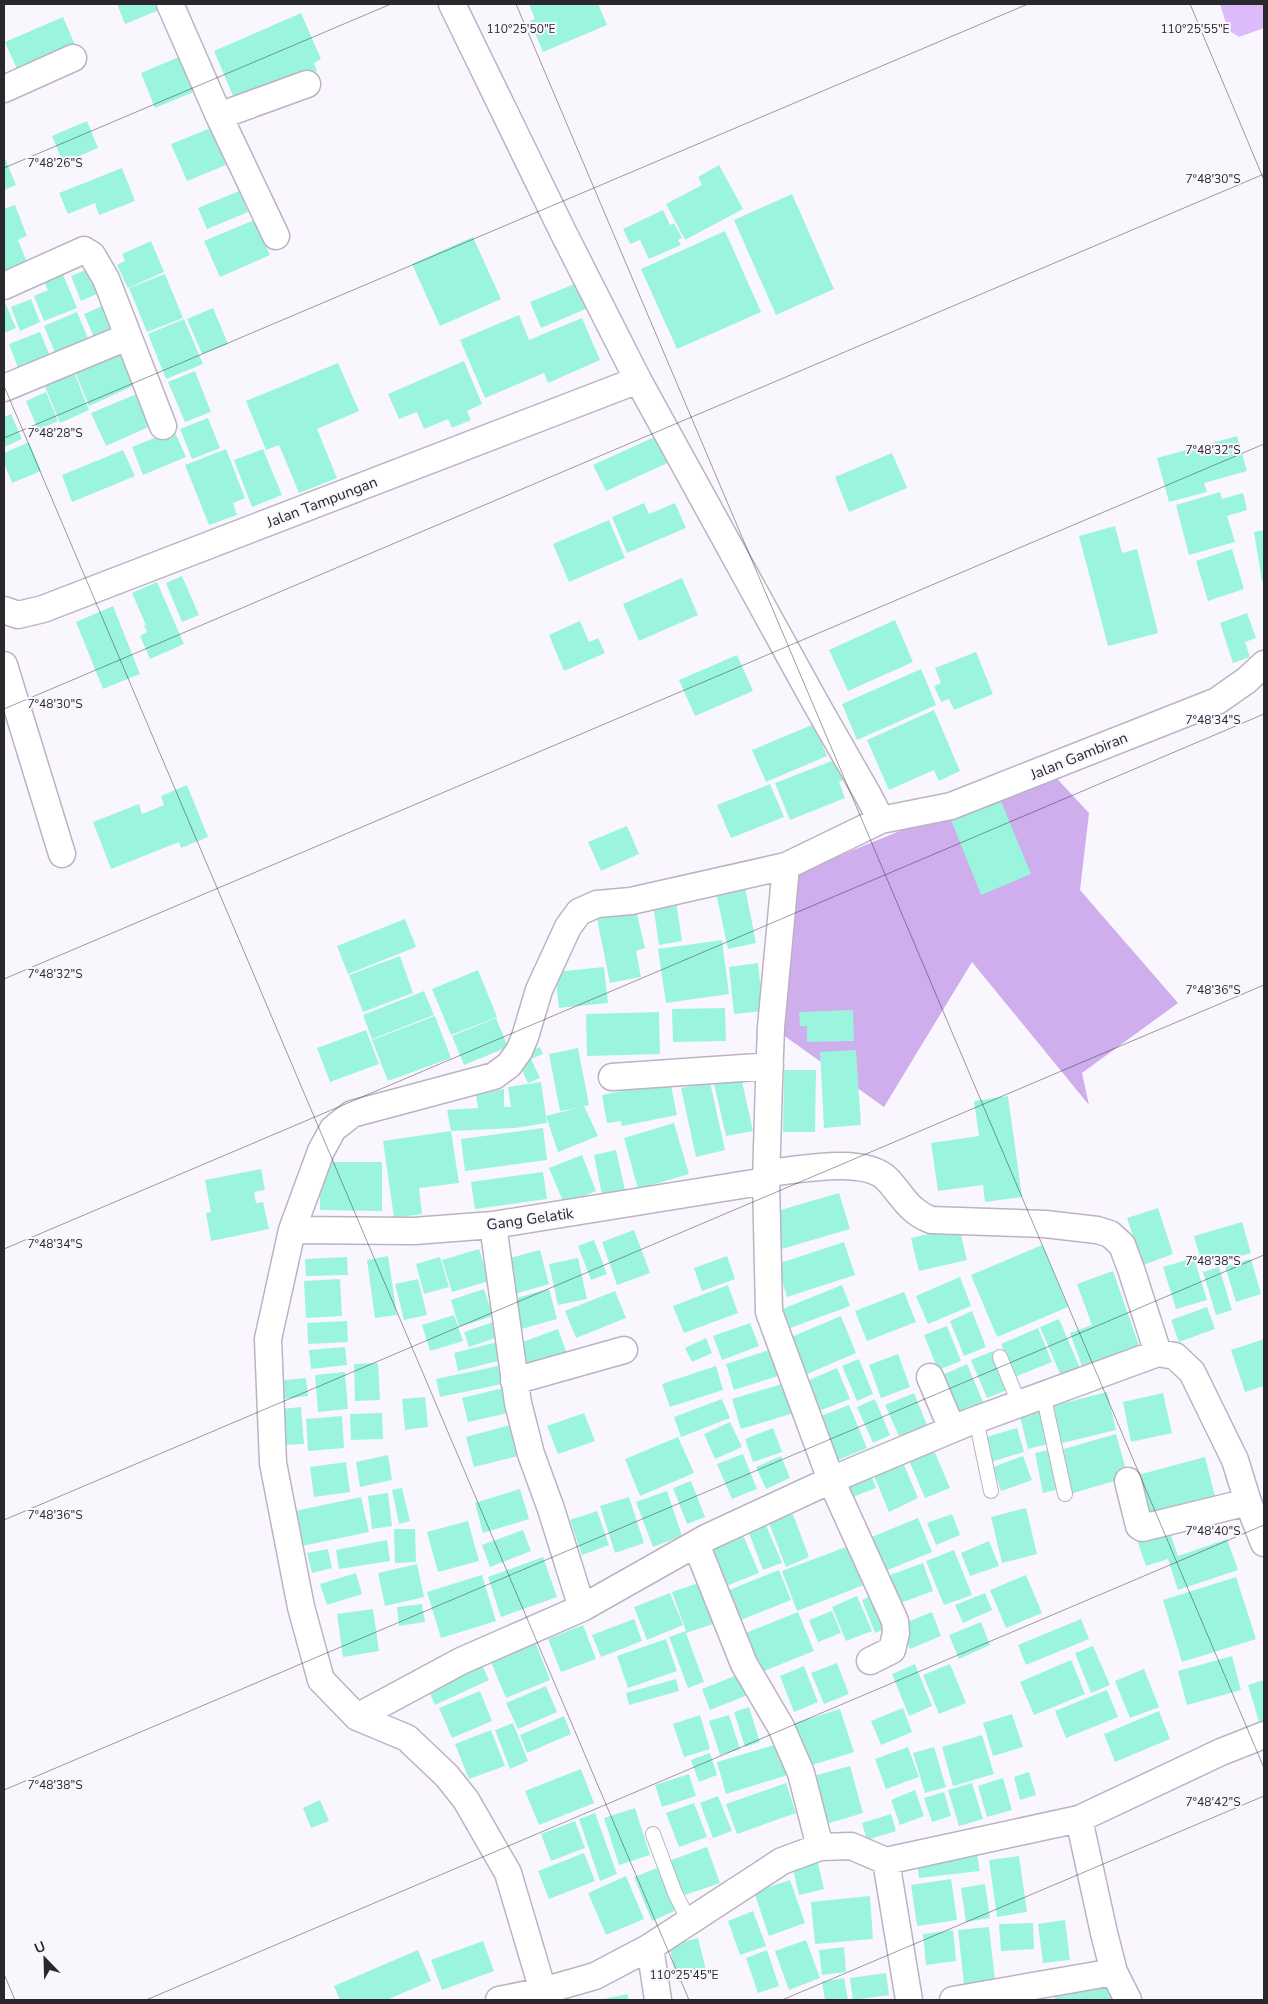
<svg xmlns="http://www.w3.org/2000/svg" width="1268" height="2004" viewBox="0 0 1268 2004" font-family="'Nunito Sans',sans-serif">
<style>
.forest{fill:#ceaeec}
.water{fill:#dbbbfa}
.building{fill:#9bf5de}
.lines{fill:none;stroke-linecap:round;stroke-linejoin:round}
.service-casing{stroke:#bbb3c4;stroke-width:16}
.minor-casing{stroke:#bbb3c4;stroke-width:29}
.service{stroke:#fff;stroke-width:14}
.minor{stroke:#fff;stroke-width:26}
.ticks{fill:none;stroke:#2a272d;stroke-width:1;stroke-opacity:0.45}
.labels{text-anchor:middle;dominant-baseline:central;stroke-width:4;stroke-linejoin:round;paint-order:stroke}
.street-label{font-size:15px;fill:#2a272d;stroke:#faf6fe}
.ticks-label{font-size:12px;text-anchor:middle;fill:#2a272d;stroke:#faf6fe;stroke-width:4;stroke-linejoin:round;paint-order:stroke}
</style>
<rect width="100%" height="100%" fill="#faf6fe"/>
<path class="forest" d="M1049 770 1089 813 1080 890 1178 1003 1082 1073 1089 1105 972 962 884 1107 772 1027 787 877Z"/>
<path class="water" d="M1220 4H1264V28L1239 37 1228 30Z"/>
<path class="building" d="M117 4H162L164 8 125 24Z
M529 4H598L607 25 543 52 530 21 535 19Z
M301 13 321 59 314 63 317 71 265 94 261 86 234 98 214 51Z
M63 17 78 52 20 76 5 42Z
M181 56 196 91 155 108 141 73Z
M87 121 98 148 63 163 52 136Z
M211 128 226 165 187 181 171 144Z
M4 156 16 185 4 190Z
M719 165 743 209 685 240 666 204 702 185 698 177Z
M122 168 135 201 99 215 95 203 68 214 59 193Z
M239 191 248 212 207 229 198 208Z
M792 194 834 289 776 315 734 220Z
M15 205 27 236 18 240 27 262 4 271V209Z
M663 210 670 225 674 223 682 238 678 240 681 245 649 259 640 240 630 244 623 229Z
M254 220 270 255 220 277 204 241Z
M725 231 761 312 677 349 641 269Z
M473 237 501 299 440 326 412 264Z
M151 241 164 272 128 288 117 265 125 261 122 254Z
M90 268 99 293 81 301 71 276Z
M62 272 77 308 44 321 34 296 48 290 43 280Z
M165 274 183 318 147 332 129 288Z
M577 283 588 308 541 328 530 302Z
M31 299 40 322 20 331 11 307Z
M4 300 16 328 4 333Z
M111 302 123 330 96 342 84 314Z
M213 308 228 344 202 354 187 319Z
M77 312 91 346 58 360 44 326Z
M519 315 529 340 582 318 600 360 548 383 544 373 485 398 460 340Z
M184 319 203 364 166 379 148 334Z
M40 332 53 363 21 376 9 344Z
M130 348 144 381 89 406 74 369Z
M464 361 482 404 467 411 471 420 452 428 448 419 424 429 417 412 399 419 388 394Z
M338 363 359 411 317 429 337 478 299 493 279 445 266 450 246 401Z
M195 371 211 412 185 422 168 382Z
M74 372 89 410 60 423 44 384Z
M46 392 58 421 38 430 26 401Z
M139 393 153 425 106 446 91 413Z
M11 414 22 439 4 447V417Z
M208 418 220 448 192 459 180 429Z
M174 430 186 457 143 475 132 447Z
M661 434 674 460 606 491 593 465Z
M1237 436 1247 471 1204 483 1207 492 1169 502 1157 458Z
M29 442 41 471 12 483 4 463V453Z
M226 449 245 498 233 503 237 515 209 525 185 465Z
M263 449 282 495 252 507 234 460Z
M123 450 135 476 72 502 62 475Z
M892 453 907 488 849 512 835 477Z
M1220 492 1222 499 1243 493 1247 510 1227 516 1235 542 1189 555 1176 505Z
M644 503 649 514 675 503 686 528 627 553 612 517Z
M609 520 625 558 569 582 553 544Z
M1115 526 1122 553 1137 549 1158 633 1108 646 1079 536Z
M1264 530V580L1262 581 1254 532Z
M1232 549 1244 589 1208 601 1196 561Z
M182 576 199 615 182 622 166 583Z
M682 578 698 615 639 641 623 604Z
M157 582 184 644 150 659 140 636 147 632 144 625H146L132 593Z
M113 606 140 674 103 689 76 622Z
M1247 613 1256 638 1245 642 1250 657 1233 663 1220 623Z
M895 620 913 662 848 691 829 650Z
M580 621 589 642 598 638 605 653 564 671 549 635Z
M976 652 993 694 954 710 949 699 941 702 934 686 941 683 935 668Z
M737 655 753 691 695 716 679 680Z
M921 669 936 705 857 740 842 704Z
M934 710 960 771 939 781 934 770 889 790 867 740Z
M814 724 827 756 766 782 752 750Z
M837 759 845 779 839 782 845 798 790 820 775 783Z
M770 784 784 817 731 838 717 805Z
M187 785 208 837 181 848 179 842 111 869 93 822 139 804 142 814 164 805 161 796Z
M1000 799 1031 874 981 895 951 820Z
M627 826 639 854 601 871 588 842Z
M744 882 756 943 728 949 715 888Z
M676 901 682 941 659 945 653 904Z
M636 910 645 948 636 951 641 977 610 983 597 919Z
M405 919 416 947 348 974 337 946Z
M722 940 729 994 666 1003 658 949Z
M400 956 413 993 363 1012 349 975Z
M758 963 763 1011 734 1014 729 967Z
M604 967 608 1003 559 1008 555 972Z
M478 970 497 1017 451 1035 432 989Z
M424 991 434 1015 372 1039 363 1015Z
M725 1008 726 1041 673 1042 672 1009Z
M853 1010 854 1041 807 1042V1026H800L799 1012Z
M659 1012 660 1054 587 1056 586 1014Z
M435 1016 451 1058 388 1081 372 1040Z
M496 1018 508 1047 464 1065 452 1036Z
M366 1030 379 1064 330 1082 317 1048Z
M540 1047 543 1054 531 1059 540 1078 528 1083 516 1057Z
M578 1048 589 1105 584 1106 598 1136 558 1152 546 1116 577 1108 560 1111 549 1054Z
M856 1050 861 1125 824 1128 820 1052Z
M784 1070H816L815 1132H783Z
M740 1073 753 1131 726 1136 713 1079Z
M670 1081 677 1115 622 1126 621 1121 607 1123 602 1095Z
M541 1082 547 1123 515 1128 451 1131 447 1110 478 1108 476 1095 504 1089V1107H511L508 1087Z
M710 1082 725 1150 696 1157 681 1088Z
M1008 1096 1022 1197 985 1202 983 1185 938 1191 931 1143 979 1136 974 1101Z
M674 1123 689 1174 638 1189 624 1138Z
M543 1128 547 1160 465 1171 461 1139Z
M451 1131 459 1183 419 1188 422 1214 394 1218 383 1141Z
M616 1150 625 1190 602 1195 594 1155Z
M582 1155 596 1191 564 1204 549 1168Z
M320 1162H382V1211L320 1210Z
M261 1169 265 1190 254 1192 256 1203 263 1202 269 1229 211 1241 206 1213 211 1212 205 1180Z
M543 1172 547 1199 475 1209 471 1182Z
M839 1193 850 1229 778 1250 767 1214Z
M1158 1208 1173 1254 1143 1265 1127 1218Z
M1242 1222 1251 1253 1203 1267 1194 1236Z
M959 1227 967 1260 919 1271 911 1238Z
M634 1230 650 1273 617 1285 602 1242Z
M594 1240 607 1274 591 1280 578 1246Z
M844 1242 855 1275 787 1297 777 1264Z
M1042 1245 1068 1307 997 1337 971 1275Z
M479 1249 489 1281 452 1292 442 1260Z
M540 1250 549 1284 508 1296 498 1261Z
M388 1256 397 1315 375 1318 367 1260Z
M727 1256 735 1279 702 1291 694 1268Z
M347 1257 348 1275 306 1276 305 1259Z
M440 1257 449 1287 424 1294 416 1264Z
M578 1258 587 1299 558 1305 549 1264Z
M1194 1258 1207 1300 1176 1309 1163 1267Z
M1251 1259 1261 1294 1236 1302 1225 1266Z
M1219 1267 1232 1310 1216 1315 1203 1272Z
M1113 1271 1141 1351 1084 1372 1070 1333 1092 1325 1077 1284Z
M960 1277 971 1306 928 1324 916 1296Z
M340 1279 342 1316 306 1318 304 1281Z
M418 1279 427 1315 404 1320 395 1284Z
M728 1285 738 1313 684 1333 673 1306Z
M842 1285 850 1306 782 1331 775 1312Z
M484 1289 493 1316 459 1327 451 1300Z
M549 1289 557 1319 518 1330 509 1300Z
M615 1291 626 1318 576 1338 565 1311Z
M904 1292 916 1322 867 1341 855 1311Z
M1207 1307 1215 1329 1179 1342 1171 1320Z
M972 1311 986 1347 964 1356 950 1321Z
M454 1315 463 1341 430 1351 422 1325Z
M841 1316 856 1353 800 1377 784 1340Z
M1059 1319 1083 1375 1064 1383 1040 1327Z
M347 1321 348 1342 308 1344 307 1323Z
M493 1322 498 1337 469 1347 464 1332Z
M750 1323 759 1346 722 1360 713 1336Z
M947 1326 961 1361 938 1370 924 1335Z
M1038 1328 1052 1362 1015 1377 1001 1344Z
M558 1329 567 1354 529 1368 520 1343Z
M706 1338 712 1353 692 1362 685 1348Z
M1264 1339V1386L1245 1392 1231 1350Z
M497 1342 502 1360 458 1371 454 1353Z
M345 1347 347 1365 311 1369 309 1350Z
M769 1350 778 1376 734 1390 726 1364Z
M993 1351 1009 1389 987 1398 971 1360Z
M898 1354 910 1387 881 1398 869 1365Z
M859 1359 873 1394 857 1401 842 1366Z
M378 1363 380 1400 355 1401 354 1364Z
M967 1364 983 1402 955 1415 938 1377Z
M498 1366 502 1384 440 1397 436 1379Z
M716 1366 723 1390 670 1407 662 1384Z
M837 1368 850 1399 814 1413 802 1383Z
M345 1372 348 1409 318 1412 315 1375Z
M306 1378 308 1396 275 1400 273 1381Z
M788 1382 797 1412 741 1429 732 1399Z
M503 1388 508 1413 468 1422 462 1398Z
M1107 1392 1116 1430 1058 1444 1048 1407Z
M914 1393 927 1425 899 1436 885 1405Z
M1163 1393 1172 1433 1131 1442 1123 1402Z
M425 1397 428 1427 405 1430 402 1399Z
M722 1399 730 1418 681 1437 674 1417Z
M875 1399 890 1435 873 1443 857 1407Z
M849 1405 867 1448 831 1463 813 1419Z
M301 1407 304 1444 284 1445 281 1409Z
M1043 1410 1052 1443 1028 1449 1020 1416Z
M382 1413 383 1439 351 1440 350 1414Z
M584 1413 595 1441 558 1454 547 1426Z
M342 1416 344 1448 308 1451 306 1419Z
M730 1422 742 1447 715 1459 704 1434Z
M510 1425 518 1456 474 1467 466 1437Z
M773 1428 782 1452 753 1462 745 1439Z
M1017 1428 1024 1452 991 1462 983 1438Z
M1116 1434 1128 1477 1070 1494 1057 1451Z
M678 1437 694 1473 640 1496 625 1459Z
M933 1448 950 1488 925 1498 908 1458Z
M1052 1449 1060 1489 1043 1493 1035 1453Z
M743 1454 757 1489 732 1499 717 1464Z
M388 1455 392 1480 360 1487 356 1462Z
M781 1456 790 1478 766 1489 756 1467Z
M1023 1456 1032 1480 1001 1491 993 1467Z
M1205 1457 1217 1504 1147 1524 1134 1476Z
M901 1458 918 1498 889 1512 872 1471Z
M346 1462 350 1492 314 1497 310 1467Z
M869 1470 876 1488 845 1500 838 1482Z
M691 1481 705 1517 687 1524 673 1488Z
M402 1488 410 1521 399 1524 392 1490Z
M520 1489 529 1519 483 1533 475 1503Z
M667 1491 682 1536 653 1547 636 1502Z
M388 1493 392 1526 372 1529 368 1496Z
M361 1497 369 1532 302 1546 295 1511Z
M629 1497 644 1543 615 1553 600 1506Z
M1026 1508 1037 1554 1002 1563 991 1517Z
M791 1509 809 1557 786 1567 767 1518Z
M597 1511 609 1545 582 1555 570 1520Z
M952 1514 960 1535 936 1545 927 1523Z
M763 1518 782 1563 763 1570 746 1525Z
M918 1518 932 1552 883 1572 869 1538Z
M468 1521 479 1561 438 1572 427 1532Z
M1168 1526 1178 1556 1227 1539 1238 1570 1178 1590 1168 1559 1146 1566 1136 1537Z
M394 1529H415L416 1562 395 1563Z
M523 1530 531 1551 490 1567 482 1545Z
M743 1535 759 1573 724 1587 708 1550Z
M387 1540 390 1561 339 1569 336 1550Z
M989 1541 999 1566 970 1576 961 1553Z
M854 1544 869 1583 797 1611 782 1571Z
M328 1549 332 1568 312 1573 307 1553Z
M954 1550 972 1595 944 1605 926 1561Z
M543 1557 557 1597 501 1617 488 1577Z
M923 1563 933 1591 892 1606 882 1578Z
M417 1564 424 1597 385 1606 378 1573Z
M779 1570 791 1600 736 1622 724 1592Z
M356 1573 362 1594 327 1605 320 1584Z
M482 1575 496 1621 441 1638 427 1592Z
M1026 1575 1042 1613 1006 1628 990 1590Z
M1236 1577 1256 1639 1182 1662 1163 1600Z
M710 1579 725 1620 686 1633 704 1682 688 1688 669 1637 686 1631 672 1592Z
M670 1593 683 1625 647 1640 634 1607Z
M878 1593 892 1626 875 1633 862 1600Z
M985 1593 992 1610 963 1623 955 1605Z
M857 1596 872 1631 846 1641 832 1607Z
M422 1604 425 1622 399 1626 397 1607Z
M373 1609 379 1651 343 1657 337 1614Z
M832 1611 841 1633 818 1642 809 1620Z
M798 1612 814 1651 754 1675 738 1636Z
M932 1612 941 1636 910 1649 900 1625Z
M634 1619 642 1641 601 1657 592 1635Z
M1081 1619 1089 1639 1026 1665 1018 1645Z
M981 1622 990 1645 959 1659 949 1635Z
M583 1625 596 1659 561 1672 548 1639Z
M666 1639 677 1671 628 1688 617 1656Z
M536 1644 550 1680 506 1698 491 1662Z
M1093 1646 1110 1685 1091 1693 1075 1653Z
M1232 1656 1241 1690 1187 1705 1178 1671Z
M1071 1660 1085 1694 1034 1715 1020 1682Z
M481 1663 489 1680 435 1705 427 1687Z
M837 1663 849 1694 824 1704 811 1673Z
M915 1664 932 1706 909 1716 892 1674Z
M950 1664 966 1703 939 1714 923 1675Z
M804 1666 818 1702 794 1712 780 1676Z
M1144 1669 1159 1707 1130 1718 1115 1681Z
M740 1674 748 1695 710 1710 702 1689Z
M676 1679 679 1691 629 1705 626 1693Z
M1264 1680V1724L1260 1725 1248 1685Z
M546 1686 557 1712 518 1729 506 1703Z
M1107 1690 1118 1717 1066 1738 1055 1711Z
M480 1691 492 1721 452 1738 439 1708Z
M749 1707 760 1742 745 1747 734 1712Z
M903 1708 912 1732 881 1745 871 1721Z
M840 1709 854 1752 809 1766 795 1723Z
M1159 1711 1170 1739 1115 1762 1104 1734Z
M1012 1714 1023 1747 993 1756 983 1723Z
M700 1715 710 1749 684 1757 673 1724Z
M729 1715 740 1749 720 1755 709 1721Z
M564 1716 571 1734 527 1753 520 1735Z
M513 1723 528 1761 510 1769 495 1730Z
M491 1730 505 1766 469 1779 455 1744Z
M982 1735 994 1774 953 1786 942 1747Z
M781 1743 791 1774 726 1794 717 1762Z
M908 1747 919 1777 886 1789 875 1759Z
M934 1747 946 1787 925 1793 913 1753Z
M710 1753 717 1775 699 1782 691 1760Z
M850 1766 863 1813 823 1825 810 1777Z
M581 1769 594 1803 539 1825 525 1791Z
M1029 1772 1036 1795 1020 1800 1014 1777Z
M689 1774 696 1796 662 1807 655 1785Z
M1003 1778 1012 1810 987 1817 978 1786Z
M786 1783 796 1813 737 1834 726 1804Z
M972 1783 983 1819 959 1826 948 1790Z
M915 1790 924 1816 900 1825 891 1800Z
M944 1792 951 1816 932 1822 924 1798Z
M718 1796 732 1831 713 1838 700 1803Z
M320 1800 329 1821 311 1828 303 1808Z
M694 1803 707 1837 679 1847 666 1813Z
M635 1808 650 1855 619 1865 604 1818Z
M595 1813 617 1874 600 1881 579 1819Z
M891 1814 896 1831 867 1840 862 1823Z
M575 1821 585 1848 551 1861 541 1834Z
M707 1847 720 1883 679 1897 666 1862Z
M584 1853 595 1881 549 1899 538 1871Z
M977 1854 980 1871 919 1878 917 1862Z
M1019 1856 1027 1912 997 1917 989 1860Z
M818 1863 824 1889 799 1895 793 1869Z
M662 1866 679 1909 652 1921 634 1877Z
M626 1876 644 1919 606 1935 588 1893Z
M951 1879 957 1920 917 1926 911 1885Z
M790 1880 805 1923 769 1936 754 1892Z
M985 1884 990 1918 966 1922 961 1888Z
M870 1896 873 1939 815 1944 811 1902Z
M753 1911 766 1946 740 1955 728 1921Z
M1065 1920 1070 1960 1043 1963 1038 1924Z
M1033 1923 1034 1949 1001 1951 999 1924Z
M989 1927 995 1980 964 1984 958 1930Z
M953 1930 956 1961 926 1965 923 1934Z
M698 1938 707 1974 678 1982 669 1946Z
M806 1940 820 1978 789 1990 775 1951Z
M483 1941 494 1971 442 1990 431 1960Z
M844 1947 846 1972 822 1975 819 1950Z
M418 1950 431 1981 386 2000H340L334 1986Z
M767 1950 779 1986 758 1993 746 1958Z
M886 1973 889 1995 853 2000 850 1978Z
M844 1978 848 2000H825L822 1982Z
M1113 1984 1116 2000H1055L1054 1994Z
M627 1994 629 2000H604V1999Z"/>
<g class="lines">
<g class="service-casing">
<path id="service" d="M1000 1357 1019 1403
M1043 1394 1065 1494
M976 1419 991 1491
M653 1834 675 1893 689 1921"/>
</g>
<g class="minor-casing">
<path id="minor" d="M170 4 219 116 276 236
M452 4 563 232 638 380 815 702 868 795 881 820
M4 89 73 58
M219 116 307 84
M4 286 84 250 92 255 106 279 163 426
M4 388 127 337
M4 610 18 615 43 609 638 380
M4 665 62 854
M786 866 771 1027 769 1082 766 1181 769 1312 831 1480 895 1621 896 1633 892 1650 870 1661
M612 1077 770 1066
M768 1173C798 1170 864 1156 887 1179 903 1196 908 1211 931 1220L1045 1224 1097 1230 1110 1234 1122 1245 1131 1269 1158 1353
M493 1225 518 1403 531 1454 551 1509 582 1608
M292 1230 414 1231 493 1225 766 1181
M930 1377 952 1429
M514 1381 624 1350
M1128 1481 1139 1526 1142 1528 1248 1502
M696 1544 744 1664 781 1727 801 1773 820 1847
M357 1717 461 1661 582 1608 706 1538 831 1480 967 1423 1158 1353 1175 1356 1192 1372 1235 1460 1248 1502 1264 1543
M1079 1819 1104 1933 1114 1972 1128 2000
M886 1861 909 2000
M650 1947 658 2000
M499 2000 543 1991 595 1976 650 1947 782 1861 820 1847 851 1846 886 1861 1079 1819 1221 1752 1264 1735
M544 2000 543 1991 508 1873 466 1800 447 1776 407 1738 357 1717 321 1680 301 1607 273 1463 268 1339 292 1230 321 1151 333 1129 352 1114 494 1076 509 1065 519 1051 525 1037 539 990 568 927 579 912 597 904 631 901 786 866 881 820 951 806 1217 701 1247 680 1264 664
M953 2000 1114 1972"/>
</g>
<use href="#service" class="service"/>
<use href="#minor" class="minor"/>
</g>
<path class="ticks" d="M516 4 1264 1768M1190 4 1264 180M4 168 391 4M4 386 689 2000M4 438 1028 4M4 709 1264 174M4 979 1264 444M4 1249 1264 714M4 1520 1264 985M4 1790 1264 1255M4 1974 15 2000M146 2000 1264 1525M782 2000 1264 1796"/>
<g class="labels">
<g class="street-label">
<text transform="translate(322 502) rotate(-21)">Jalan Tampungan</text>
<text transform="translate(1079 756) rotate(-22)">Jalan Gambiran</text>
<text transform="translate(530 1219) rotate(-8)">Gang Gelatik</text>
</g>
</g>
<g class="ticks-label">
<text x="521" y="33">110°25'50"E</text>
<text x="1195" y="33">110°25'55"E</text>
<text x="55" y="167">7°48'26"S</text>
<text x="1213" y="183">7°48'30"S</text>
<text x="55" y="437">7°48'28"S</text>
<text x="1213" y="454">7°48'32"S</text>
<text x="55" y="708">7°48'30"S</text>
<text x="1213" y="724">7°48'34"S</text>
<text x="55" y="978">7°48'32"S</text>
<text x="1213" y="994">7°48'36"S</text>
<text x="55" y="1248">7°48'34"S</text>
<text x="1213" y="1265">7°48'38"S</text>
<text x="55" y="1519">7°48'36"S</text>
<text x="1213" y="1535">7°48'40"S</text>
<text x="55" y="1789">7°48'38"S</text>
<text x="1213" y="1806">7°48'42"S</text>
<text x="684" y="1979">110°25'45"E</text>
</g>
<rect width="1268" height="2004" fill="none" stroke="#2a272d" stroke-width="10"/>
<g transform="translate(45 1959) rotate(337)" stroke="#faf6fe" stroke-width="4" paint-order="stroke">
<path d="M0-4L9 19L0 12L-9 19Z" fill="#2a272d"/>
<text y="-8" font-size="14" font-weight="bold" text-anchor="middle" fill="#2a272d">U</text>
</g>
</svg>
